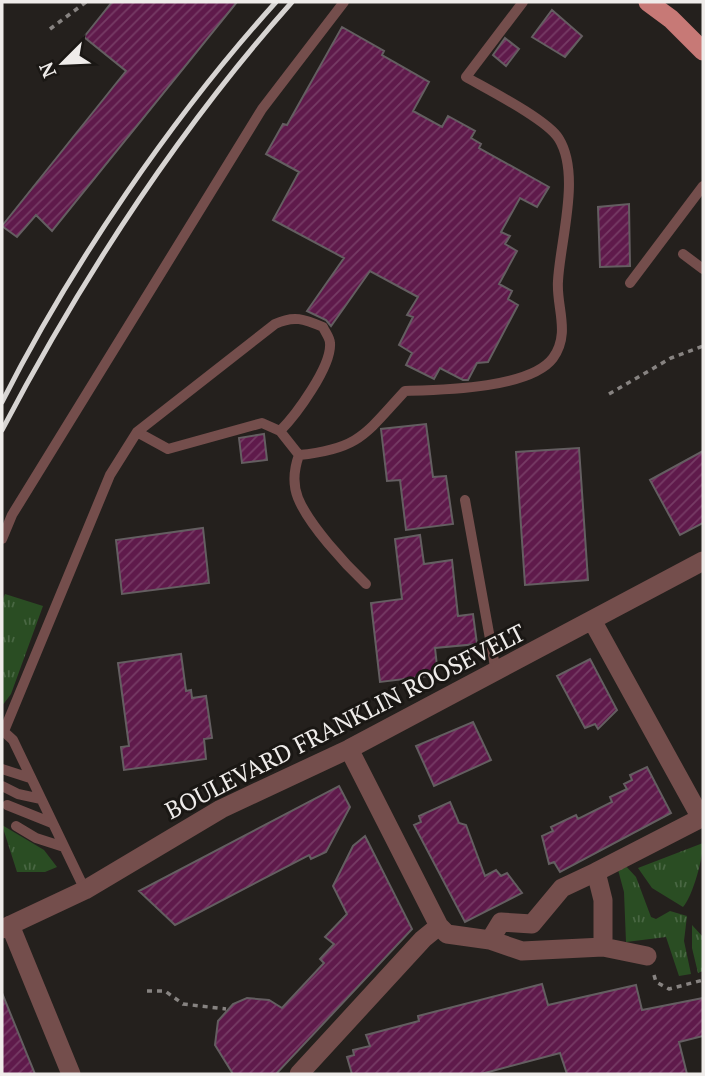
<svg xmlns="http://www.w3.org/2000/svg" width="705" height="1076" viewBox="0 0 705 1076" font-family="'PT Serif',serif">
<style>
.grass{fill:url(#grass-tufts)}
.building{fill:url(#building-hatch);stroke:#645e61;stroke-width:2}
.lines{fill:none;stroke-linecap:round;stroke-linejoin:round}
.path{stroke:#878381;stroke-width:3.5;stroke-dasharray:5 5;stroke-linecap:butt}
.service{stroke:#744e4c;stroke-width:10}
.minor{stroke:#744e4c;stroke-width:19}
.primary{stroke:#c77976;stroke-width:19}
.rail{stroke:#d7d4d2;stroke-width:5}
.labels{text-anchor:middle;dominant-baseline:central;stroke-width:6;stroke-linejoin:round;paint-order:stroke}
.street-label{font-size:24px;fill:#efecea;stroke:#1a1714}
</style>
<defs>
<pattern id="grass-tufts" width="24" height="20" patternUnits="userSpaceOnUse" patternTransform="scale(1.75)"><rect width="24" height="20" fill="#2a4d23"/><path d="M3 7l-1-3M5 7V3M7 7l1-3M15 17l-1-3M17 17v-4M19 17l1-3" fill="none" stroke="#496743"/></pattern>
<pattern id="building-hatch" width="6" height="6" patternUnits="userSpaceOnUse" patternTransform="scale(1.75)"><rect width="6" height="6" fill="#5f1a4b"/><path d="M-1 1l2-2M0 6l6-6M5 7l2-2" fill="none" stroke="#763b65"/></pattern>
</defs>
<rect width="100%" height="100%" fill="#24201d"/>
<path class="grass" d="M5 594 43 606 11 694 2 706V601Z
M2 825 44 850 57 867 45 872H17Z
M703 843C703 858 693 896 683 907L652 888 638 868Z
M623 863 636 877 651 917 656 919 670 911 687 916 684 941 691 974 679 976 666 937 626 942 624 892 617 866Z
M692 925 703 937V971L698 973 692 948Z"/>
<path class="building" d="M112 2H237L52 231 36 215 17 237 2 226 126 71 84 37Z
M552 10 582 36 565 57 532 37Z
M342 27 384 51 382 55 429 82 413 111 442 127 448 116 475 131 471 138 481 144 479 148 549 187 537 207 520 198 501 232 510 236 505 244 517 251 499 284 512 291 508 299 518 305 488 362 477 363 468 380H463L440 368 434 379 406 365 412 353 399 345 413 317 407 315 418 297 370 271 331 326 326 320 307 311 344 258 273 220 299 172 266 154 283 124 287 125Z
M505 38 519 49 506 66 493 55Z
M629 204 630 266 600 267 598 207Z
M426 424 433 477 446 476 453 524 406 530 400 480 387 481 381 429Z
M264 434 267 460 242 463 239 438Z
M579 448 588 580 525 585 516 452Z
M703 451V523L680 535 650 480Z
M203 528 209 583 122 594 116 540Z
M420 535 424 564 452 560 458 616 473 614 477 644 435 648 438 675 380 682 371 603 402 599 395 539Z
M181 654 186 691 191 690 192 698 206 696 212 738 204 739 206 759 124 770 121 747 129 746 118 663Z
M590 659 617 710 598 729 595 724 585 728 557 676Z
M473 722 491 760 434 786 416 746Z
M647 767 671 813 560 872 554 862 549 864 542 836 553 831 551 827 576 815 578 819 612 802 610 797 627 789 624 784 632 780 630 775Z
M339 786 350 807 326 852 311 859 309 855 175 925 139 891Z
M450 802 459 823 466 825 485 876 496 870 501 876 507 873 522 893 465 922 414 825 421 822 419 816Z
M365 836 412 929 276 1074H233L215 1045 218 1021 233 1004 247 998 269 1000 282 1008 324 963 320 959 334 944 325 937 347 914 333 886 353 846Z
M542 984 548 1005 636 985 642 1010 703 998V1036L679 1042 687 1074H567L560 1053 481 1074H352L347 1057 354 1055 353 1050 370 1046 366 1035 419 1021 418 1016Z
M2 993 35 1074H2Z"/>
<g class="lines">
<path class="path" d="M50 29 86 2
M609 394 671 358 703 346
M654 975 656 982 669 989 703 980
M147 991H165L183 1004 226 1009"/>
<path class="service" d="M683 254 703 269
M630 283 703 186
M280 431 299 455C360 449 366 433 405 391 439 390 530 389 553 358 571 333 556 307 558 281 560 241 581 175 559 139 548 120 487 89 466 77L523 2
M299 455C294 469 292 483 298 498 309 525 345 564 366 584
M465 500 496 672
M2 539 12 515 262 109 344 2
M2 730 13 740 85 890
M4 731 110 475 137 432 275 324C294 315 304 319 323 327 325 332 330 338 330 343 332 366 296 415 280 431L262 423 168 449 137 432
M2 769 30 778
M2 786 18 794 41 799
M7 805 52 823
M16 826 36 838 64 847"/>
<path class="minor" d="M593 622 701 818 596 872
M349 749 439 926 447 934 490 940 522 951 603 947 647 956
M10 925 71 1074
M2 929 85 890 221 809 349 749 703 561
M490 940 501 922 532 924 562 888 596 872 603 900V947
M299 1074 423 939 439 926"/>
<path class="primary" d="M648 2 671 19 703 51"/>
<path class="rail" d="M2 402C72 264 172 117 276 2
M2 430C82 278 177 131 292 2"/>
</g>
<g class="labels">
<g class="street-label">
<text transform="translate(345 721) rotate(-27)">BOULEVARD FRANKLIN ROOSEVELT</text>
</g>
</g>
<rect width="705" height="1076" fill="none" stroke="#efecea" stroke-width="7"/>
<g transform="translate(63 63) rotate(246)" stroke="#1a1714" stroke-width="5" paint-order="stroke">
<path d="M0-5L12 26L0 18L-12 26Z" fill="#efecea"/>
<text y="-10" font-size="19" font-weight="bold" text-anchor="middle" fill="#efecea">N</text>
</g>
</svg>
